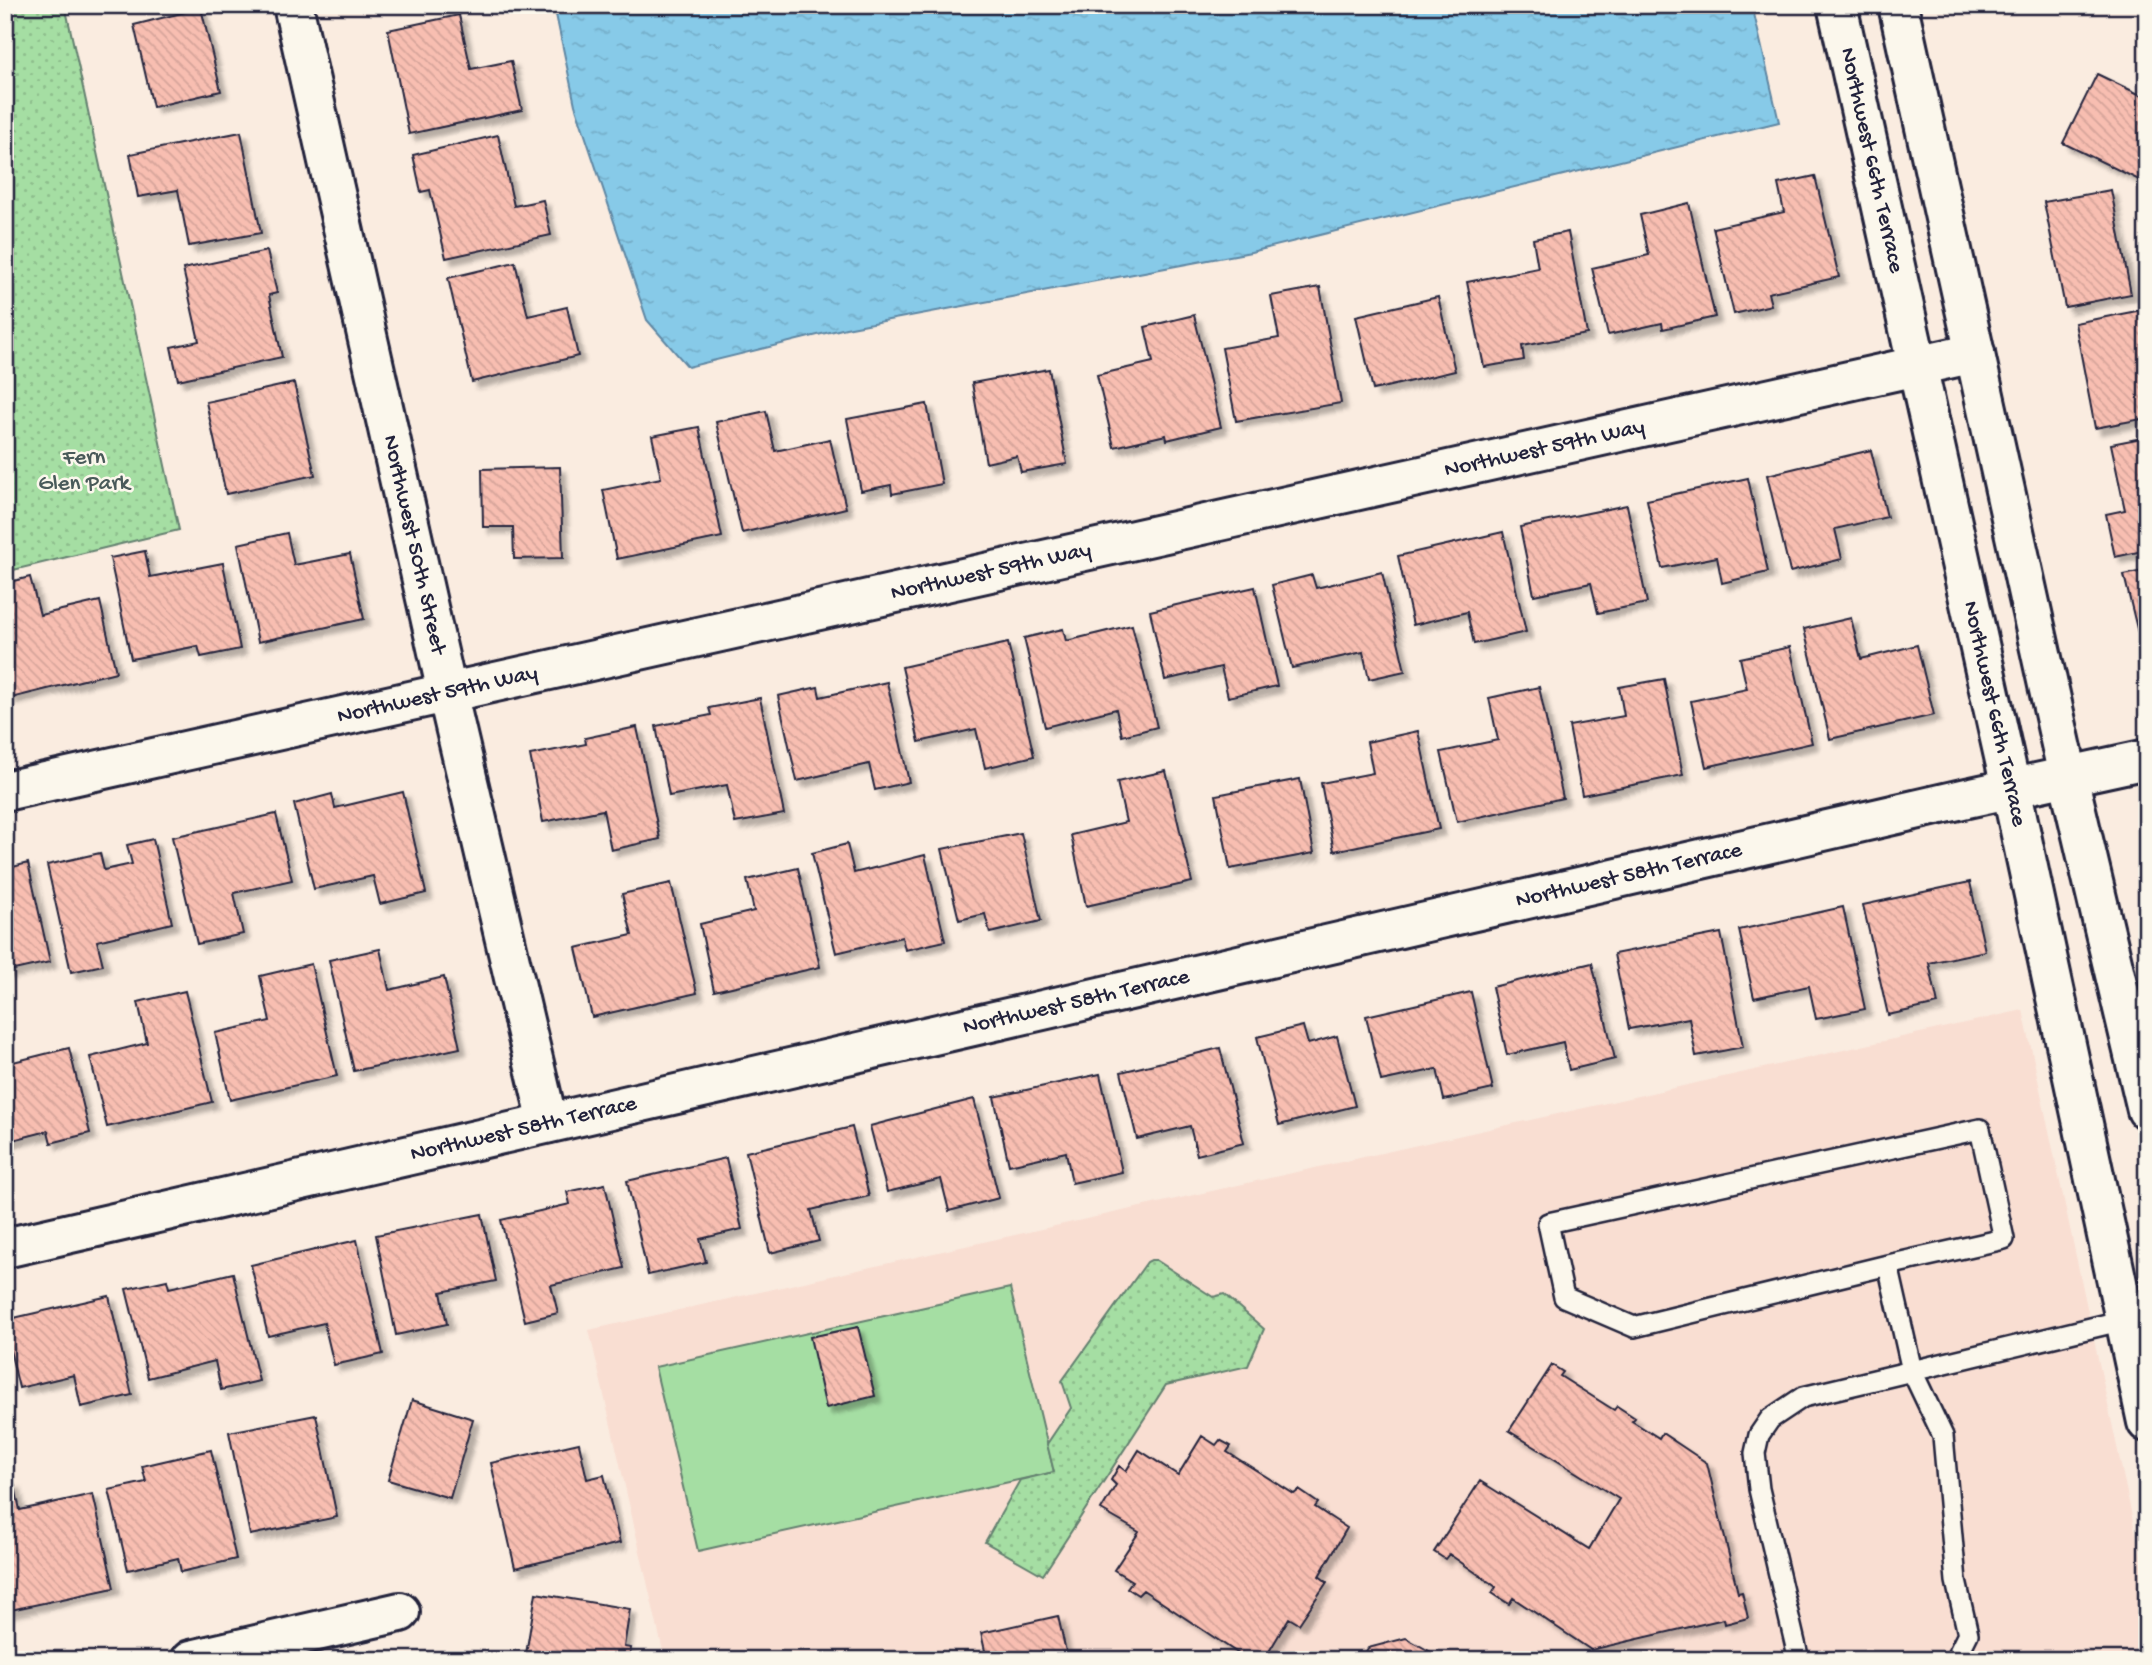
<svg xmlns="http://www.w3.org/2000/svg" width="2152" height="1665" viewBox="0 0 2152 1665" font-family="'Gochi Hand',sans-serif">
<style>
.built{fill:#f9ded2}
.grass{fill:#a5dea3;stroke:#64806f;stroke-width:2}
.park{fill:url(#park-dots);stroke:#64806f;stroke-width:2}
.water{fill:url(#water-ripples);stroke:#5f87a3;stroke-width:2}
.building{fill:url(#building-back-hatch);stroke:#22223b;stroke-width:2;filter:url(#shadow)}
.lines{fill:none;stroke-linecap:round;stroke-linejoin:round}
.lane-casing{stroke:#22223b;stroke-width:24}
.street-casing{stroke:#22223b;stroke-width:44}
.secondary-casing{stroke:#22223b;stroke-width:44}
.lane{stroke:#fbf7ec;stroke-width:19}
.street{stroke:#fbf7ec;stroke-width:38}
.secondary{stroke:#fbf7ec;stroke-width:38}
.labels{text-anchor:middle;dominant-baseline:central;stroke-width:5;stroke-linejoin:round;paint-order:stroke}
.street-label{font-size:23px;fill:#22223b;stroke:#fbf7ec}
.park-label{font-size:23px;fill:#495a5a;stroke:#fbf7ec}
</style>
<defs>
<pattern id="park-dots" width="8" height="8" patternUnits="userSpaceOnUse" patternTransform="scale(1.75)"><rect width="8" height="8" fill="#a5dea3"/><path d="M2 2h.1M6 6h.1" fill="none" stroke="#8ebe8d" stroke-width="1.8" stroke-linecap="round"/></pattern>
<pattern id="water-ripples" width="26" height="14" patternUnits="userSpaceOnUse" patternTransform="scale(1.75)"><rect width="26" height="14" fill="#87cae8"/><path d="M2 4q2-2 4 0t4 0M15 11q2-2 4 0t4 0" fill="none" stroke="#74adc8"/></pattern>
<pattern id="building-back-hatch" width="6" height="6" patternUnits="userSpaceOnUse" patternTransform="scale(1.75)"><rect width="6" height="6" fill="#f8beb1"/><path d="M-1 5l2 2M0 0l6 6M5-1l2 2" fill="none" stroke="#d4a399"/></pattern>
<filter id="shadow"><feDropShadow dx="6" dy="6" stdDeviation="2" flood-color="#0004"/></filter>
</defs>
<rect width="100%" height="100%" fill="#faece0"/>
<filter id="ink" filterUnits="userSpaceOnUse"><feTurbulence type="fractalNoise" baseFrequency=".0143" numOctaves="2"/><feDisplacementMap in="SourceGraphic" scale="14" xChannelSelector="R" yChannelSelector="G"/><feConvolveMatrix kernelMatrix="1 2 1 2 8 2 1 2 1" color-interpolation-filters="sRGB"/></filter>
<g filter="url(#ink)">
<path class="built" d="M2023 1010 2147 1586V1660H665L589 1330Z"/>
<path class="grass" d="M1010 1288 1054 1472 698 1551 655 1367Z"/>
<path class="park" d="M5 5H65L179 530 5 572Z
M1151 1260H1156L1213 1297 1224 1294 1264 1329 1248 1366 1166 1385 1043 1575 985 1542 1020 1480 1054 1472 1047 1444 1071 1408 1062 1381 1147 1262Z"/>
<path class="water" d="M554 5H1752L1779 122 1251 252 846 328 688 367 647 320 575 105Z"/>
<path class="building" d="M201 8 221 91 153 107 134 25Z
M459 15 471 69 511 61 522 110 409 134 388 30Z
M2097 74 2147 98V169L2141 181 2063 143Z
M241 132 261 233 189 246 178 190 138 197 130 154Z
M498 135 514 206 543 200 551 235 446 258 430 190 421 192 413 155Z
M1815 176 1839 277 1768 293 1771 305 1734 314 1713 228 1784 212 1778 184Z
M2111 190 2131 294 2065 307 2044 202Z
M1689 203 1715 317 1663 329 1662 323 1608 335 1592 268 1649 255 1640 215Z
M1568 232 1587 334 1522 346 1524 360 1484 367 1467 282 1538 268 1533 239Z
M267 251 277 293 269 295 282 357 178 380 171 347 199 341 183 269Z
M515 262 528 316 567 307 578 356 472 382 448 278Z
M1320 287 1341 403 1236 421 1222 348 1279 338 1271 296Z
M1438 297 1455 371 1373 390 1356 316Z
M2147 309V418L2095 428 2075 323Z
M1194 315 1221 427 1167 440 1166 435 1114 447 1097 375 1153 362 1145 327Z
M1049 369 1067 464 1021 472 1017 456 986 463 972 383Z
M294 383 315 475 226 494 206 402Z
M927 404 942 484 892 494 891 485 861 491 847 419Z
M766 411 775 451 830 439 846 508 742 533 716 422Z
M699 427 722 537 617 559 603 490 661 478 652 436Z
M2147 437V550L2115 557 2106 514 2125 510 2111 444Z
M1871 450 1887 517 1835 529 1842 559 1790 572 1767 475Z
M560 467 563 558 514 559 513 527H483L482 469Z
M1748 478 1768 572 1722 583 1717 557 1662 568 1647 500Z
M1627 505 1647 603 1598 613 1591 583 1534 595 1520 527Z
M1503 532 1526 632 1474 644 1467 612 1413 625 1398 556Z
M287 533 294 565 350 554 364 619 258 642 238 544Z
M145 551 150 577 223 563 240 649 201 657 198 646 131 659 110 558Z
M2147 570V670L2124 575Z
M1382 572 1405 671 1369 679 1363 652 1292 668 1272 585 1312 575 1316 588Z
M30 577 40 615 100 601 116 672 11 698 5 676V583Z
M1255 587 1277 686 1228 697 1221 667 1165 680 1150 611Z
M1851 618 1861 659 1917 645 1934 715 1830 739 1804 629Z
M1132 625 1157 727 1122 736 1116 709 1045 727 1024 638 1063 629 1066 641Z
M1008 643 1034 756 985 768 976 729 919 742 902 667Z
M1790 647 1812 743 1706 767 1691 701 1747 689 1740 658Z
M1664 679 1683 775 1582 795 1569 726 1624 716 1619 687Z
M887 682 909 782 875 790 869 764 797 781 778 696 818 687 820 697Z
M1539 687 1563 798 1457 822 1441 752 1498 740 1489 698Z
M760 698 784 814 735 823 727 785 669 796 656 726 711 715 709 708Z
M637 727 660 839 611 850 603 810 543 822 530 755 586 744 585 738Z
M1418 731 1439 829 1334 851 1321 783 1373 773 1367 742Z
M1166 771 1192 882 1086 906 1071 835 1126 822 1117 782Z
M1300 779 1314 853 1230 869 1216 795Z
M403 792 426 893 380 904 373 876 314 889 294 804 332 794 335 808Z
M276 814 292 880 234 893 243 934 197 944 172 837Z
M1021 833 1041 921 990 933 985 914 959 920 942 849Z
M153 839 172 923 97 941 103 965 71 972 47 865 100 853 104 870 132 864 127 845Z
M847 844 854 873 925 855 945 941 905 950 902 937 836 953 812 853Z
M28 863 50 962 5 972V869Z
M798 868 820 967 714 991 700 924 754 911 747 880Z
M1970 882 1985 951 1929 963 1938 1004 1888 1015 1863 905Z
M671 883 697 993 592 1017 576 948 632 935 622 894Z
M1843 907 1865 1009 1816 1019 1809 986 1754 998 1739 930Z
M1721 933 1743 1047 1696 1056 1689 1018 1629 1029 1614 954Z
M380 949 389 990 444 977 460 1048 354 1071 329 960Z
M1592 963 1615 1059 1569 1070 1563 1042 1507 1055 1492 987Z
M311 964 337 1076 230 1100 215 1033 270 1021 260 976Z
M185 991 212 1102 107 1127 90 1057 147 1043 138 1002Z
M1471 992 1493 1089 1444 1100 1437 1069 1381 1081 1366 1016Z
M1303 1026 1308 1044 1337 1036 1355 1106 1279 1125 1257 1037Z
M69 1048 90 1133 51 1143 48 1131 5 1142V1064Z
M1220 1048 1244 1143 1197 1155 1190 1126 1137 1139 1121 1072Z
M1100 1074 1122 1172 1072 1183 1066 1152 1009 1165 994 1097Z
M974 1099 999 1198 949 1211 941 1179 887 1192 870 1126Z
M852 1127 869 1196 811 1210 819 1241 770 1253 746 1152Z
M726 1158 742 1229 700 1239 706 1262 648 1275 627 1181Z
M605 1184 624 1268 551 1285 558 1313 525 1321 501 1220 570 1204 567 1192Z
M482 1214 496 1281 441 1292 447 1324 396 1335 376 1235Z
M357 1240 383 1354 334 1365 324 1323 268 1336 251 1265Z
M233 1273 259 1381 221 1390 215 1361 148 1378 126 1289 167 1280 169 1288Z
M109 1296 132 1395 81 1407 74 1375 19 1388 5 1329V1320Z
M858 1327 875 1396 826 1408 810 1337Z
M1552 1365 1563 1372 1560 1376 1614 1410 1617 1406 1635 1418 1632 1421 1659 1438 1662 1433 1707 1463 1738 1593 1742 1592 1748 1618 1725 1624 1724 1619 1591 1650 1513 1598 1509 1604 1492 1593 1496 1587 1449 1554 1445 1559 1434 1552 1480 1481 1589 1549 1619 1499 1509 1431Z
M1552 1365 1563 1372 1560 1376 1614 1410 1617 1406 1635 1418 1632 1421 1659 1438 1662 1433 1707 1463 1738 1593 1742 1592 1748 1618 1725 1624 1724 1619 1591 1650 1513 1598 1509 1604 1492 1593 1496 1587 1449 1554 1445 1559 1434 1552 1480 1481 1589 1549 1619 1499 1509 1431Z
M412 1400 473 1419 450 1498 388 1480Z
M316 1415 337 1517 250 1535 229 1432Z
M1202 1436 1216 1445 1220 1440 1231 1446 1227 1452 1294 1494 1299 1490 1318 1503 1315 1507 1347 1528 1319 1576 1327 1582 1299 1624 1289 1618 1264 1660H1248L1143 1590 1138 1595 1127 1588 1132 1581 1114 1570 1139 1532 1101 1510 1116 1485 1111 1480 1119 1466 1126 1471 1139 1450 1178 1475Z
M1202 1436 1216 1445 1220 1440 1231 1446 1227 1452 1294 1494 1299 1490 1318 1503 1315 1507 1347 1528 1319 1576 1327 1582 1299 1624 1289 1618 1264 1660H1248L1143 1590 1138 1595 1127 1588 1132 1581 1114 1570 1139 1532 1101 1510 1116 1485 1111 1480 1119 1466 1126 1471 1139 1450 1178 1475Z
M579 1443 587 1479 604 1475 620 1543 515 1568 491 1463Z
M211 1450 236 1559 181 1572 178 1558 128 1570 109 1490 146 1482 142 1466Z
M14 1483 20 1510 93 1494 114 1588 6 1611 5 1485Z
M536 1593 630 1609 624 1647 631 1648 629 1660H539L540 1657 526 1654Z
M1058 1616 1067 1656 1083 1653 1084 1660H987L981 1633Z
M1058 1616 1067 1656 1083 1653 1084 1660H987L981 1633Z
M1406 1638 1445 1660H1361L1368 1648Z
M1406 1638 1445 1660H1361L1368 1648Z"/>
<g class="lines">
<g class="lane-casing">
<path id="lane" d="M1888 1265 1634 1327 1564 1297 1548 1223 1980 1129 2004 1239 1888 1265 1912 1371 2124 1320
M1799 1660 1759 1489 1755 1453 1759 1435 1770 1419 1803 1397 1912 1371 1943 1436 1956 1581 1968 1634 1955 1660"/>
</g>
<g class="street-casing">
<g id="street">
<path id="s1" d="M293 5 447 692 548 1123"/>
<path id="s2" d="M5 791 1975 353"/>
<path id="s3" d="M5 1248 1967 798 2147 759"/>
<path d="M191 1660 400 1612"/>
</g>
</g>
<g class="secondary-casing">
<g id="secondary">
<path id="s4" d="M1837 5 2011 788 2147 1422"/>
<path d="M1898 5 2068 776 2147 1110"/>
</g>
</g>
<use href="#lane" class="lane"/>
<use href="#street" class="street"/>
<use href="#secondary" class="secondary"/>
</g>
</g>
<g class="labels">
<g class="street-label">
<text stroke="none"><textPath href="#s4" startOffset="159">Northwest 66th Terrace</textPath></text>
<text stroke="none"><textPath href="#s2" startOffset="1577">Northwest 59th Way</textPath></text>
<text stroke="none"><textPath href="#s1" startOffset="553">Northwest 50th Street</textPath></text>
<text stroke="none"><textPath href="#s2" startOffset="1010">Northwest 59th Way</textPath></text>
<text stroke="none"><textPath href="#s2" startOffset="443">Northwest 59th Way</textPath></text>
<text stroke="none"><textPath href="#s4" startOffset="726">Northwest 66th Terrace</textPath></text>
<text stroke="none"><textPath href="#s3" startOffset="1666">Northwest 58th Terrace</textPath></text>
<text stroke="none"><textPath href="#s3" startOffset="1099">Northwest 58th Terrace</textPath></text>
<text stroke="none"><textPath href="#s3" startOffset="532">Northwest 58th Terrace</textPath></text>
</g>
<g class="park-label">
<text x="84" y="458">Fern<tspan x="84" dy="26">Glen Park</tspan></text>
</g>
</g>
<rect width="2152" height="1665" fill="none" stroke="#fbf7ec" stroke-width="28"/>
<rect x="14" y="14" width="2124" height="1637" fill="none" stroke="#22223b" stroke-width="2.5" filter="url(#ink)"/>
</svg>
